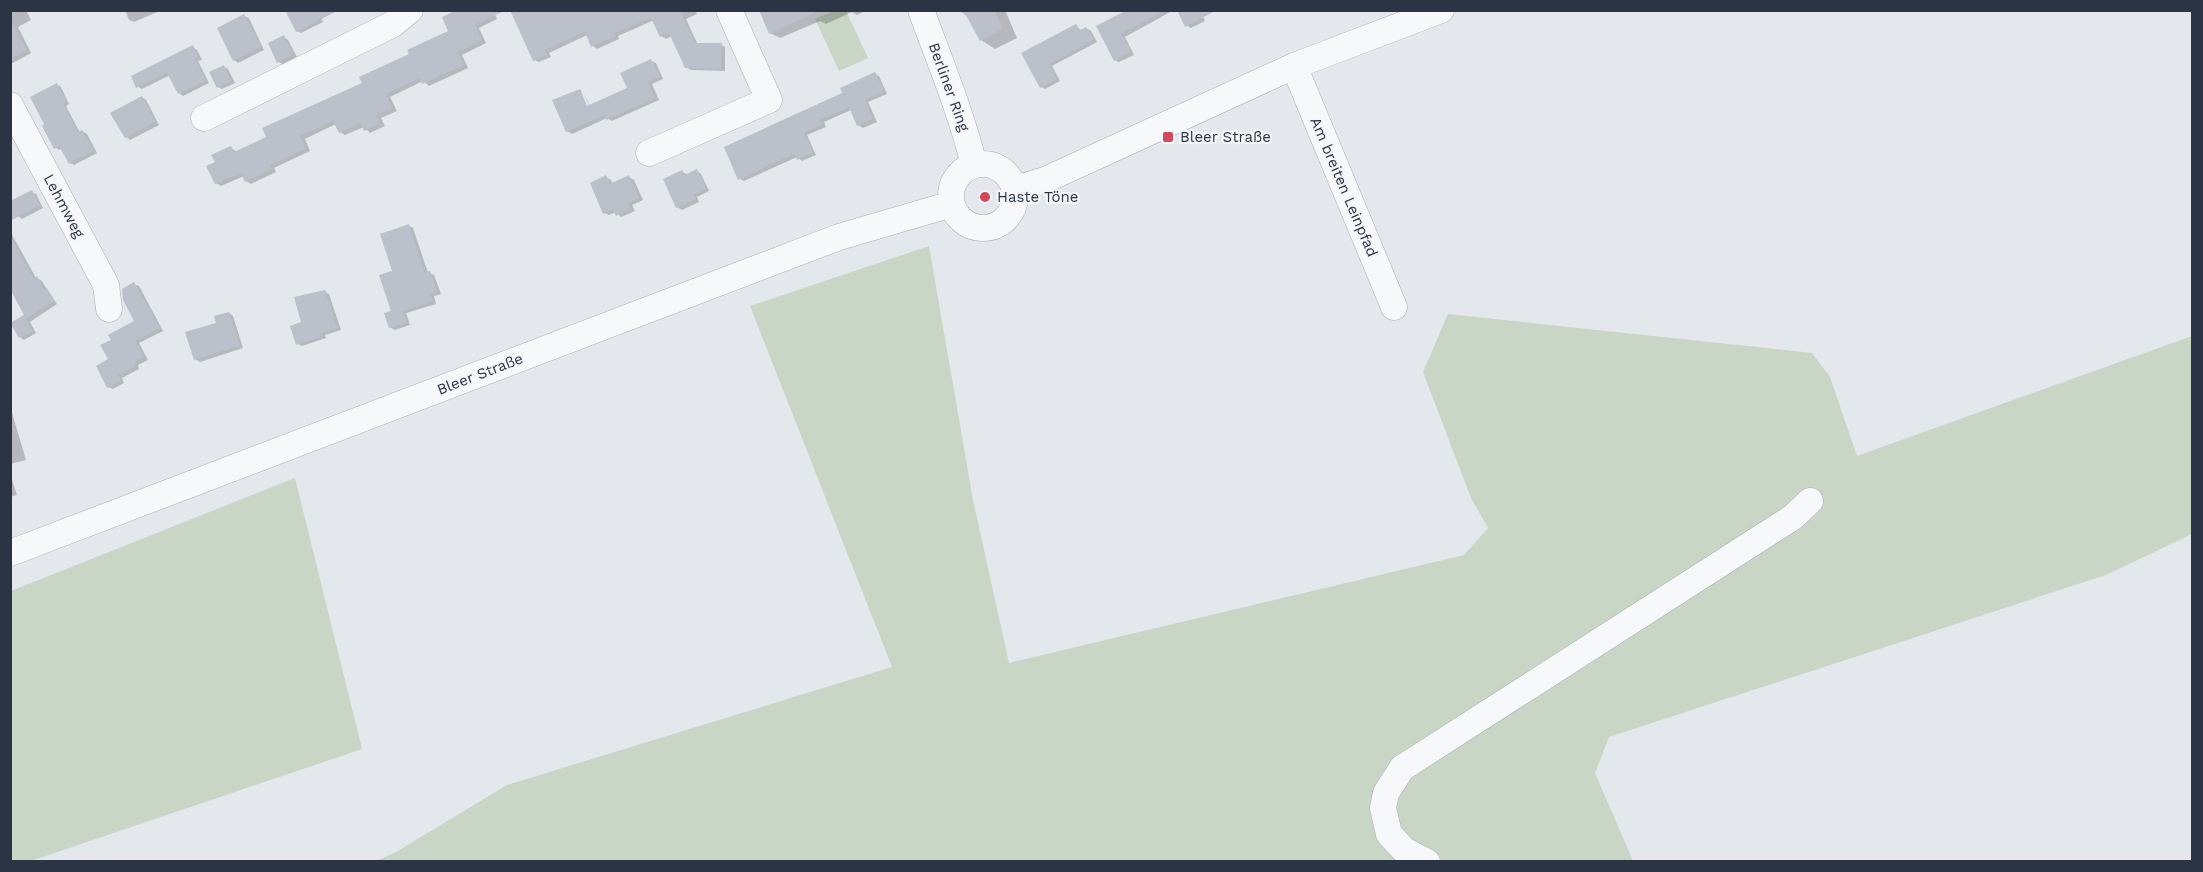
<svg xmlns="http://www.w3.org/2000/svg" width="2203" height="872" viewBox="0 0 2203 872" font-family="'Work Sans',sans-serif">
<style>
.green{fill:#c9d6c5}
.shadow{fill:#0003}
.building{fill:#bbc0ca}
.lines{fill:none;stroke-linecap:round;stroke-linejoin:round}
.minor-casing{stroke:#a9aeb7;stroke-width:27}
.minor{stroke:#f7f8fa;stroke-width:26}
.poi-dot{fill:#d1495b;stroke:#f4f6f9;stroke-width:2}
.labels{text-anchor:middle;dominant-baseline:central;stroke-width:4.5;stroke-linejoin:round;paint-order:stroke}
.street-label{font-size:15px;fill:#2b3445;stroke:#f4f6f9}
.poi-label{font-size:15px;fill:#2b3445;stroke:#f4f6f9;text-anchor:start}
</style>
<rect width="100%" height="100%" fill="#e4e7ec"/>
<path class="green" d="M834 11H846L868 58 839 71 815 19Z
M929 246 973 500 1009 663 1464 555 1488 528 1471 498 1423 372 1448 314 1812 353 1830 377 1857 456 2192 336V534L2106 575 1609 737 1595 773 1633 861 374 862 396 852 507 785 892 667 750 306Z
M295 478 362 749 31 861H11V591Z"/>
<path class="shadow" d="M10 10H26L31 20 18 27 31 53 11 64Z
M125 10H162L134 22 129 20Z
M317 10 323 22 301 33 297 31Z
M493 10 497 19 479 28 486 43 462 55 468 68 429 86 423 81 390 97 397 111 381 118 385 126 370 133 364 127 345 135 340 132 336 124 305 139 310 151 274 168 276 172 251 184 246 181 244 176 221 186 216 183 217 162 231 148 237 152 268 138 411 55Z
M577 10H695L697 14 686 19 698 45H721L725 47V71L691 70 686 67 672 36 666 39 661 36 654 20 618 36 619 39 597 49 593 46 587 35 549 53 551 57 539 62 534 60Z
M760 10H867L857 15 852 12 826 24 820 21 780 38 770 33Z
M959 10H1005L1017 38 995 49 981 40 969 18Z
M1138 10H1174L1125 37 1134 55 1119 62 1115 60 1098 27Z
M1200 10 1205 21 1191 28 1187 26Z
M244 16 249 18 264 50 238 63 234 60Z
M1076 26 1082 31 1086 28 1091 31 1097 42 1052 66 1060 81 1045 89 1041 87 1023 53Z
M284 37 288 40 297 57 283 64 278 62Z
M192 47 197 50 202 60 198 61 209 83 183 96 179 93 170 75 142 89 138 87Z
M651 61 656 63 663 79 652 84 659 100 612 121 607 118 572 134 567 131 580 90 582 92H580L589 113 592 112 583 92 590 106 628 88Z
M224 67 228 69 235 83 222 89 218 87Z
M875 74 879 76 887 94 868 102 877 122 863 128 858 125 851 110 824 122 826 127 807 135 816 155 802 161 797 157 744 181 740 179 844 94Z
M57 85 61 87 69 104 66 106 80 133 82 131 87 134 97 153 74 165 70 163 62 148 59 150 55 147Z
M142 97 146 100 159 125 130 140 126 137Z
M697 171 701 174 709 191 697 197 699 202 682 210 677 207 682 172 687 174Z
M606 177 611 180 613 184 629 177 634 180 643 200 632 205 635 211 621 217 616 212 609 215 604 213Z
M32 192 36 194 43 208 22 219 18 216Z
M409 226 413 228 428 273 434 275 441 294 434 296 436 304 406 313 410 325 395 330 390 327 394 272Z
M10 231 36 278 41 280 57 304 30 322 36 333 24 340 20 337 26 316 10 285Z
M134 284 139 286 163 331 139 343 148 360 138 365 139 369 122 378 124 383 113 389 108 387 113 340 136 321Z
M324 291 329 294 341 330 325 335 326 338 302 346 298 344Z
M229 313 233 316 243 348 200 362 195 359 218 324Z
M10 406 26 460 10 464Z
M10 473 17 495 10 497Z"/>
<path class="building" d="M285 10H339L296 32Z
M457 10H506L475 25 482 41 457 52 464 65 422 84 420 78 386 94 392 108 376 115 380 123 364 131 360 123 339 133 333 121 300 136 306 149 270 165 272 169 245 182 241 173 215 184 206 166 215 162 211 155 231 146 234 152 266 137 262 128 362 83 359 77 409 54 407 50 448 31 442 17Z
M510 10H680L695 43H722L721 69 685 68 669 33 660 37 651 18 614 33 616 36 591 47 585 32 545 50 547 55 533 61Z
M759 10H821L769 34Z
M963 10H994L1003 29 980 41Z
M1127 10H1166L1121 34 1131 52 1114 61 1096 26Z
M1177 10H1217L1185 27Z
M244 14 261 47 233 61 217 28Z
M10 18 27 50 10 59Z
M1076 24 1080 30 1086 27 1094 40 1049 64 1057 79 1040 88 1021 53Z
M284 35 293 55 277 63 268 43Z
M193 45 198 57 195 59 206 81 178 94 167 73 136 88 131 76Z
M651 59 660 77 648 82 655 98 606 120 605 115 566 132 552 100 580 89 587 106 627 88 620 73Z
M224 65 231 81 217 88 209 72Z
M875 72 884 91 865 100 873 119 857 126 849 107 820 120 823 124 804 133 813 152 797 160 794 154 738 180 724 147 842 93 840 88Z
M57 83 66 101 63 103 78 132 82 130 94 151 69 164 59 146 54 149 42 126 44 124 30 97Z
M142 96 156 122 125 138 110 113Z
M697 169 706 189 693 195 696 199 676 208 663 179 682 170 685 175Z
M606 175 610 184 629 175 639 198 628 203 631 209 616 216 613 209 603 214 590 183Z
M32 190 40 205 10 221V201Z
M409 224 424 272 430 271 437 292 430 294 433 301 403 311 407 323 389 328 384 313 391 311 379 275 392 271 380 234Z
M10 235 33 278 37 276 44 290 47 288 54 301 26 319 33 331 19 338 10 323 24 315 10 289Z
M134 282 160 328 135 341 144 357 134 363 136 366 118 375 121 381 107 388 96 366 108 359 100 345 111 340 108 335 134 321 123 300 122 289Z
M325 290 337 328 322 333 323 336 296 345 290 326 301 322 294 297Z
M229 312 240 346 194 360 185 332 216 323 214 316Z"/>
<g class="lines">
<g class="minor-casing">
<path id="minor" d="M921 10C940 62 961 112 974 165
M1294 66 1394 307
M10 105 106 285 109 309
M204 118 393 24 410 10
M649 153 769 100 729 10
M951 196a32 32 0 1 1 64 0a32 32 0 1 1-64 0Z
M1015 189 1045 180 1294 66 1441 10
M10 553 839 237 952 204
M1427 862 1404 850 1389 834 1383 808 1386 793 1402 768 1793 517 1810 501"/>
</g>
<use href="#minor" class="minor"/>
</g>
<g class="poi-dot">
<rect x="1162" y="131" width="12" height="12" rx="3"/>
<circle cx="985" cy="197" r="6"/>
</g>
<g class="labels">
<g class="street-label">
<text transform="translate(949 87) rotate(70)">Berliner Ring</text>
<text transform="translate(1344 187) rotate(67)">Am breiten Leinpfad</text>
<text transform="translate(64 206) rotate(62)">Lehmweg</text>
<text transform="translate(480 374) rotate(-21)">Bleer Straße</text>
</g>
<g class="poi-label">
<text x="1180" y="137">Bleer Straße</text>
<text x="997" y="197">Haste Töne</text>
</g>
</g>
<rect width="2203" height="872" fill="none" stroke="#2b3445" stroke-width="24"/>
</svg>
